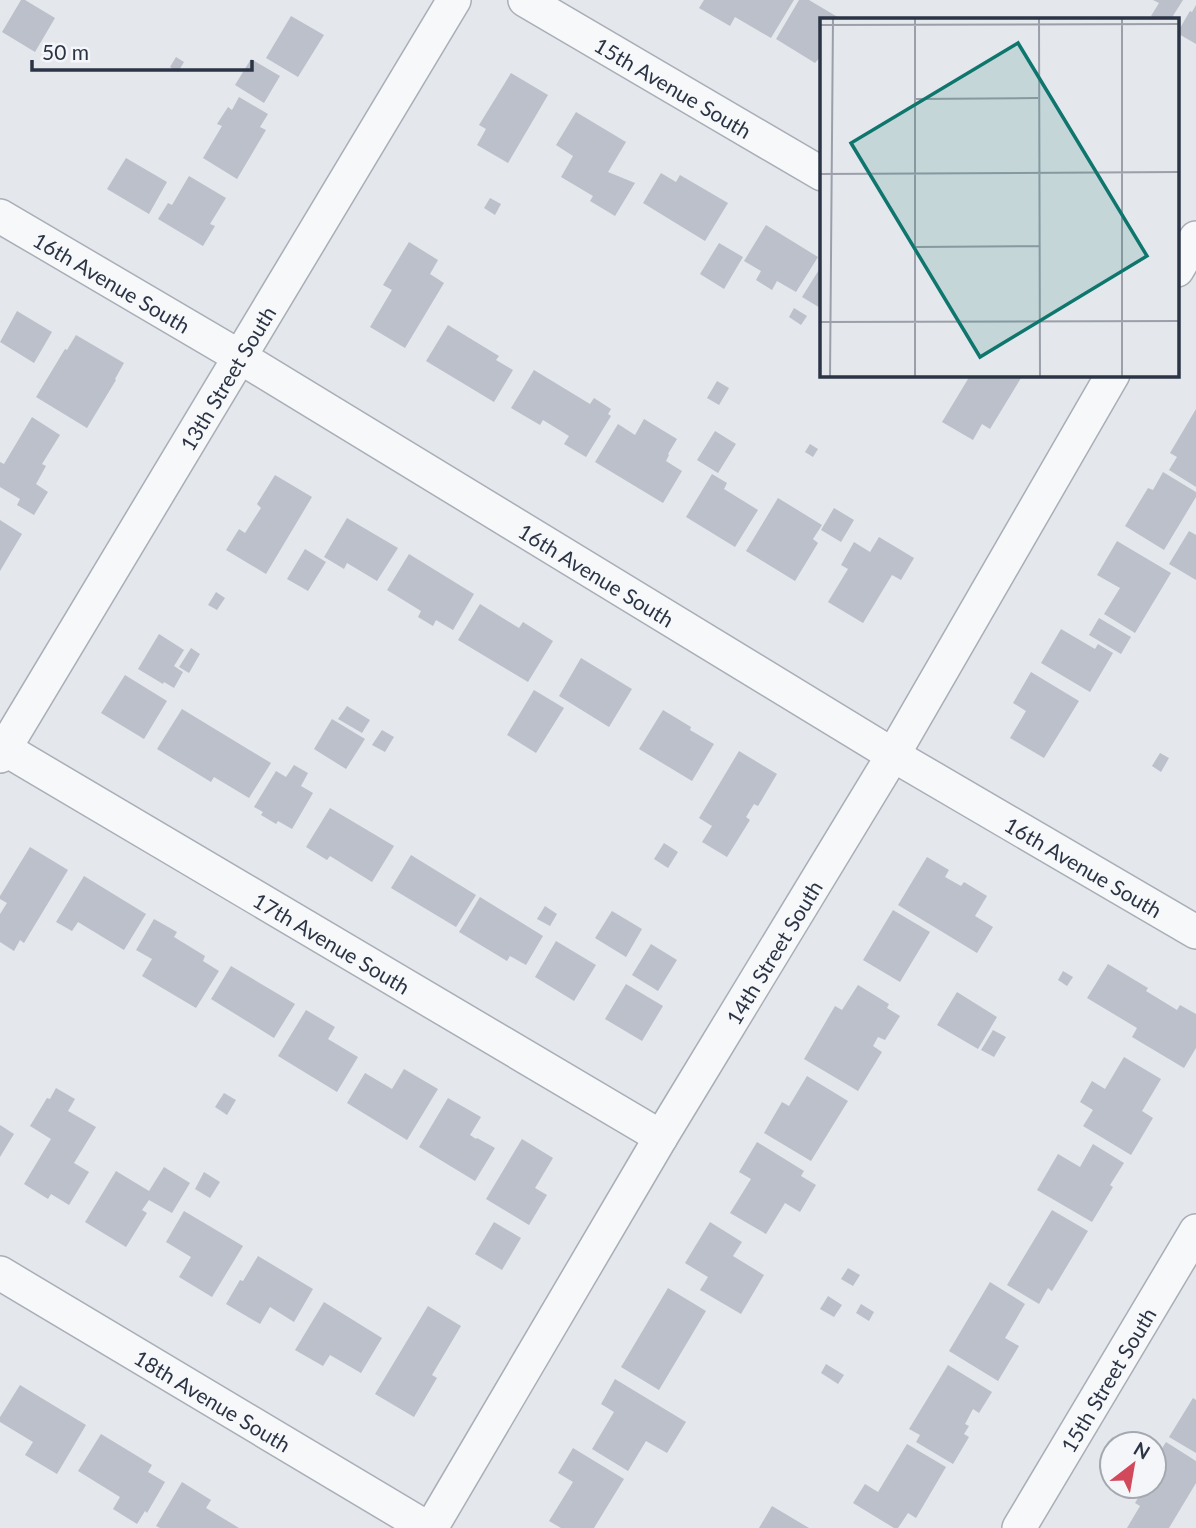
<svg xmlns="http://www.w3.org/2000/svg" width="1196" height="1528" viewBox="0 0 1196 1528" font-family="Lato,sans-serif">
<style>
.building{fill:#bbc0ca}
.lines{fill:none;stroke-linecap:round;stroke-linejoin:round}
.street-casing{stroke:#a9aeb7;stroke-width:36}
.street{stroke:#f7f8fa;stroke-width:33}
.labels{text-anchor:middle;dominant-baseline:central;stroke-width:5;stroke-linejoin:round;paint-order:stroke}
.street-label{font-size:21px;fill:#2b3445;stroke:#f4f6f9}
.inset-road{fill:none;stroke:#9a9fa9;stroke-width:2}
.view{fill:#0f766e;fill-opacity:0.15;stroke:#0f766e;stroke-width:3.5}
.inset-edge{fill:none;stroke:#2b3445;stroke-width:3.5}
</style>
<rect width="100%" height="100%" fill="#e4e7ec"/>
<path class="building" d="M21 0H25L55 18 35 52 2 32Z
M704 0H794L771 38 735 17 730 26 699 8Z
M799 0H809L841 19H822V55L815 63 776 39Z
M1153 0H1183L1171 19H1157L1151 16 1159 3Z
M1196 5V44L1177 33 1190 11 1192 12Z
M291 16 324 35 298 77 266 58Z
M176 57 184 62 178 72 170 67Z
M251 59 280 76 264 103 235 85Z
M511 73 548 95 508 163 477 145 486 129 479 125Z
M239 97 268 114 260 127 266 130 237 179 203 158 222 126 217 124 228 107 232 110Z
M576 112 626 142 608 172 635 183 615 216 590 201 593 196 561 177 573 156 556 145Z
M126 158 167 182 149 214 107 189Z
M661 173 676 182 680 175 728 203 705 241 643 203Z
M189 176 226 198 210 224 215 226 203 246 158 219 168 203 172 205Z
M490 198 501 204 495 215 484 208Z
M766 225 818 257 796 292 777 281 772 290 756 280 761 271 744 261Z
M409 242 438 260 430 274 444 283 405 348 370 327 392 290 383 285Z
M719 243 743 257 724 289 700 274Z
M822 265V309L802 297Z
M794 308 807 316 801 325 789 317Z
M17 311 52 332 34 363 0 342Z
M448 325 499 356 496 360 513 370 494 402 426 361Z
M76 335 124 363 115 379 116 380 87 428 36 397 65 349 67 350Z
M534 370 590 404 594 398 611 409 608 414 611 416 586 457 564 444 569 436 543 420 540 425 511 408Z
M971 374H1015L1021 378 990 429 982 424 973 440 942 422Z
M717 381 729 388 719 405 707 398Z
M1196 409V487L1169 470 1177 457 1170 453Z
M32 417 60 435 42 464 46 466 36 484 48 492 34 515 17 505 20 499 0 487V462L4 464Z
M644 419 677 439 668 454 669 455 666 461 682 471 663 503 595 462 618 424 635 435Z
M715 431 736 444 718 473 697 460Z
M810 444 818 449 813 457 805 452Z
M1163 472 1196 492V497L1164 550 1125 526 1148 488 1153 490Z
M712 474 727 483 724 489 758 510 735 547 686 517Z
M275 475 312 497 266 574 226 550 239 529 245 533 261 508 257 504Z
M778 498 822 525 813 539 818 543 795 581 746 551Z
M834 508 854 520 841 542 821 530Z
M347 518 398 548 377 581 347 563 344 569 324 557Z
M0 520 22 534 0 571Z
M1189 531 1196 535V580L1169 564Z
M879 537 914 558 901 580 892 575 863 623 828 602 848 569 841 565 854 542 870 552Z
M1117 541 1171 573 1135 633 1104 614 1120 588 1097 575Z
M305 549 326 562 308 591 287 579Z
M409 554 474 594 453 630 436 620 433 626 418 617 421 611 387 590Z
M216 592 225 598 217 610 208 605Z
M480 604 519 628 523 622 553 641 528 682 458 640Z
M1099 618 1131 637 1121 654 1089 635Z
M1061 629 1095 649 1098 644 1113 653 1090 692 1041 663Z
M159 634 184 650 174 666 183 672 174 688 164 682 163 684 138 669Z
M191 648 200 654 189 673 179 667Z
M581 658 632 689 609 727 559 696Z
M1031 672 1079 701 1044 758 1010 738 1026 711 1013 703Z
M125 675 167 701 144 739 101 713Z
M534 690 564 708 536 753 507 735Z
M347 706 370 720 362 733 338 719Z
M182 709 271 763 249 798 214 777 211 782 157 749Z
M663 710 691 727 690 730 714 744 692 781 639 749Z
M332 719 365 739 346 769 314 749Z
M382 730 394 737 385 752 372 745Z
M739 751 777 774 758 806 754 804 746 817 750 820 727 857 702 842 712 826 699 818Z
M1160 753 1169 758 1161 772 1152 766Z
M294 765 308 773 301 786 313 793 292 829 278 821 276 824 261 815 263 812 254 807 276 771 286 777Z
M330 808 394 846 372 882 330 856 327 860 306 847Z
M664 843 678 852 668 868 654 859Z
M30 847 68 870 24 943 20 940 14 951 0 942V914L7 903 0 899V896Z
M411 855 476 895 456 927 391 888Z
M927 857 949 870 945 877 961 886 964 882 987 896 975 916 993 927 977 953 898 905Z
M84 876 146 914 124 950 78 922 72 931 56 922Z
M480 897 543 936 526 965 510 956 507 961 459 932Z
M545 906 557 914 550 926 537 919Z
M893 910 930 932 900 982 863 960Z
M612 911 642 929 626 957 595 938Z
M154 919 177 932 174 937 205 956 203 961 219 971 196 1008 142 976 152 959 136 950Z
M556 941 596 965 574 1001 535 977Z
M651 944 677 960 658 991 632 975Z
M1108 964 1148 988 1146 991 1177 1010 1180 1005 1196 1014V1048L1184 1068 1132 1037 1137 1028 1087 998Z
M231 966 295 1004 274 1038 211 999Z
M1063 971 1073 977 1067 986 1058 980Z
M626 984 663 1006 642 1041 605 1019Z
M858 985 889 1004 887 1008 900 1016 885 1040 878 1037 873 1046 882 1052 858 1091 804 1059 835 1006 842 1010Z
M957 992 997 1017 978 1049 937 1025Z
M306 1010 335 1027 328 1039 358 1057 337 1092 278 1056Z
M993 1030 1006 1037 994 1057 981 1050Z
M1124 1057 1161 1079 1142 1111 1153 1118 1131 1155 1083 1126 1093 1110 1080 1102 1092 1081 1105 1089Z
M404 1069 438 1089 407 1140 347 1103 365 1073 392 1089Z
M807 1076 848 1101 811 1161 764 1133 782 1102 789 1106Z
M56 1088 75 1099 68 1111 96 1127 74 1163 89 1172 69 1205 51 1194 48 1199 24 1184 51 1139 30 1126 47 1098 50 1099Z
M224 1093 236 1100 227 1115 215 1107Z
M448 1098 481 1117 470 1135 476 1139 477 1138 495 1148 475 1181 419 1147Z
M0 1125 14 1134 0 1157Z
M522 1139 553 1158 535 1188 547 1195 529 1225 486 1199Z
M757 1142 804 1171 801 1176 816 1185 800 1212 785 1203 766 1234 730 1213 751 1179 739 1172Z
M1093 1144 1124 1163 1110 1185 1113 1187 1092 1222 1037 1190 1058 1154 1080 1167Z
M164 1167 190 1183 172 1213 149 1200 142 1210 147 1213 126 1247 85 1222 116 1171 149 1191Z
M204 1172 220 1182 210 1198 195 1189Z
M1052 1210 1088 1231 1052 1291 1048 1288 1039 1304 1007 1285Z
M184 1211 243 1246 212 1297 179 1277 191 1257 166 1242Z
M494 1222 521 1238 502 1270 475 1254Z
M710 1222 742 1242 733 1256 764 1275 741 1314 700 1290 708 1277 685 1263Z
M258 1256 313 1289 294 1322 270 1307 260 1324 226 1304 240 1280 243 1281Z
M848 1268 860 1275 853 1286 841 1279Z
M990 1282 1025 1304 1005 1338 1019 1346 998 1381 949 1351Z
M668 1288 706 1311 659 1390 621 1367Z
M828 1296 842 1305 834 1317 820 1309Z
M324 1302 382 1338 361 1373 330 1355 323 1366 295 1350Z
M861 1304 874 1312 869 1321 856 1313Z
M428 1306 461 1326 432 1375 437 1378 414 1417 375 1394Z
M826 1364 844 1375 838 1384 821 1373Z
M948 1365 992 1392 979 1413 973 1409 965 1424 969 1426 964 1434 969 1437 953 1464 916 1442 920 1435 909 1429Z
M615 1379 686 1422 667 1453 646 1441 628 1471 592 1449 614 1412 601 1404Z
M20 1385 86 1425 57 1474 25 1455 33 1442 0 1422V1417Z
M1193 1398 1196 1400V1453L1169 1437Z
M101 1434 152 1465 148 1472 165 1482 147 1513 145 1511 137 1524 113 1509 120 1497 78 1471Z
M1166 1442 1196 1461V1483L1169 1528H1127L1140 1506 1135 1503 1145 1486H1154V1461Z
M907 1444 946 1467 916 1518 908 1513 898 1528H894L853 1503 865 1484 878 1492Z
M573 1448 624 1479 594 1528H561L549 1521 573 1482 558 1473Z
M182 1482 211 1500 206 1508 239 1528H160L156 1526Z
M772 1506 809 1528H759Z"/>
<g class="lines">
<g class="street-casing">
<g id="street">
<path id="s1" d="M525 0 822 174"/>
<path id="s2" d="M0 216 240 357 893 755 1196 932"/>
<path d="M1177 270 1196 238"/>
<path id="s3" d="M5 749 661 1137"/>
<path id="s4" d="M0 756 454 0"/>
<path id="s5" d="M0 1273 427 1528"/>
<path id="s6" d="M431 1528 661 1137 893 755 1113 374"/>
<path id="s7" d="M1019 1528 1196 1231"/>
</g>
</g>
<use href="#street" class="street"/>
</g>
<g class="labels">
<g class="street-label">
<text stroke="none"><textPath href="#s1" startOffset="172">15th Avenue South</textPath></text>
<text stroke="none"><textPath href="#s2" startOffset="130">16th Avenue South</textPath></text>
<text stroke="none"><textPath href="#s4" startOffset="441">13th Street South</textPath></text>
<text stroke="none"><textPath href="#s2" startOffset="696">16th Avenue South</textPath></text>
<text stroke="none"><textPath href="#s2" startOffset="1264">16th Avenue South</textPath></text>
<text stroke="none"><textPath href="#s3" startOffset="380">17th Avenue South</textPath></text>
<text stroke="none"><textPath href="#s6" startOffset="670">14th Street South</textPath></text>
<text stroke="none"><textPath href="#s7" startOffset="173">15th Street South</textPath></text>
<text stroke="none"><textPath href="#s5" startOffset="248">18th Avenue South</textPath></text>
</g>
</g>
<g transform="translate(820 18)">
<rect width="359" height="359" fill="#e4e7ec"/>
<path class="inset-road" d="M219 0 220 359M302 0V359M0 7 359 6M95 81 218 80M0 156 359 154M95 229 219 228M0 304 359 303M10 359 13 0M95 359V0"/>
<path class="view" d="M198 25 327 238 160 339 31 125Z"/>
<rect width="359" height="359" class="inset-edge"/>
</g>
<g transform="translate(1133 1465) rotate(31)"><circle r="33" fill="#f4f6f9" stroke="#a4a8b1" stroke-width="2"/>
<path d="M0-5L12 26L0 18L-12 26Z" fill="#d1495b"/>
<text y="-10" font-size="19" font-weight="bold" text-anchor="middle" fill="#2b3445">N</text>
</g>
<path d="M32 60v10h220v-10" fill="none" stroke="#2b3445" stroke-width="3.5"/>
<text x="42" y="60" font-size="21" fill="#2b3445" stroke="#f4f6f9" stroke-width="5" paint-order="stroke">50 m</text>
</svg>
